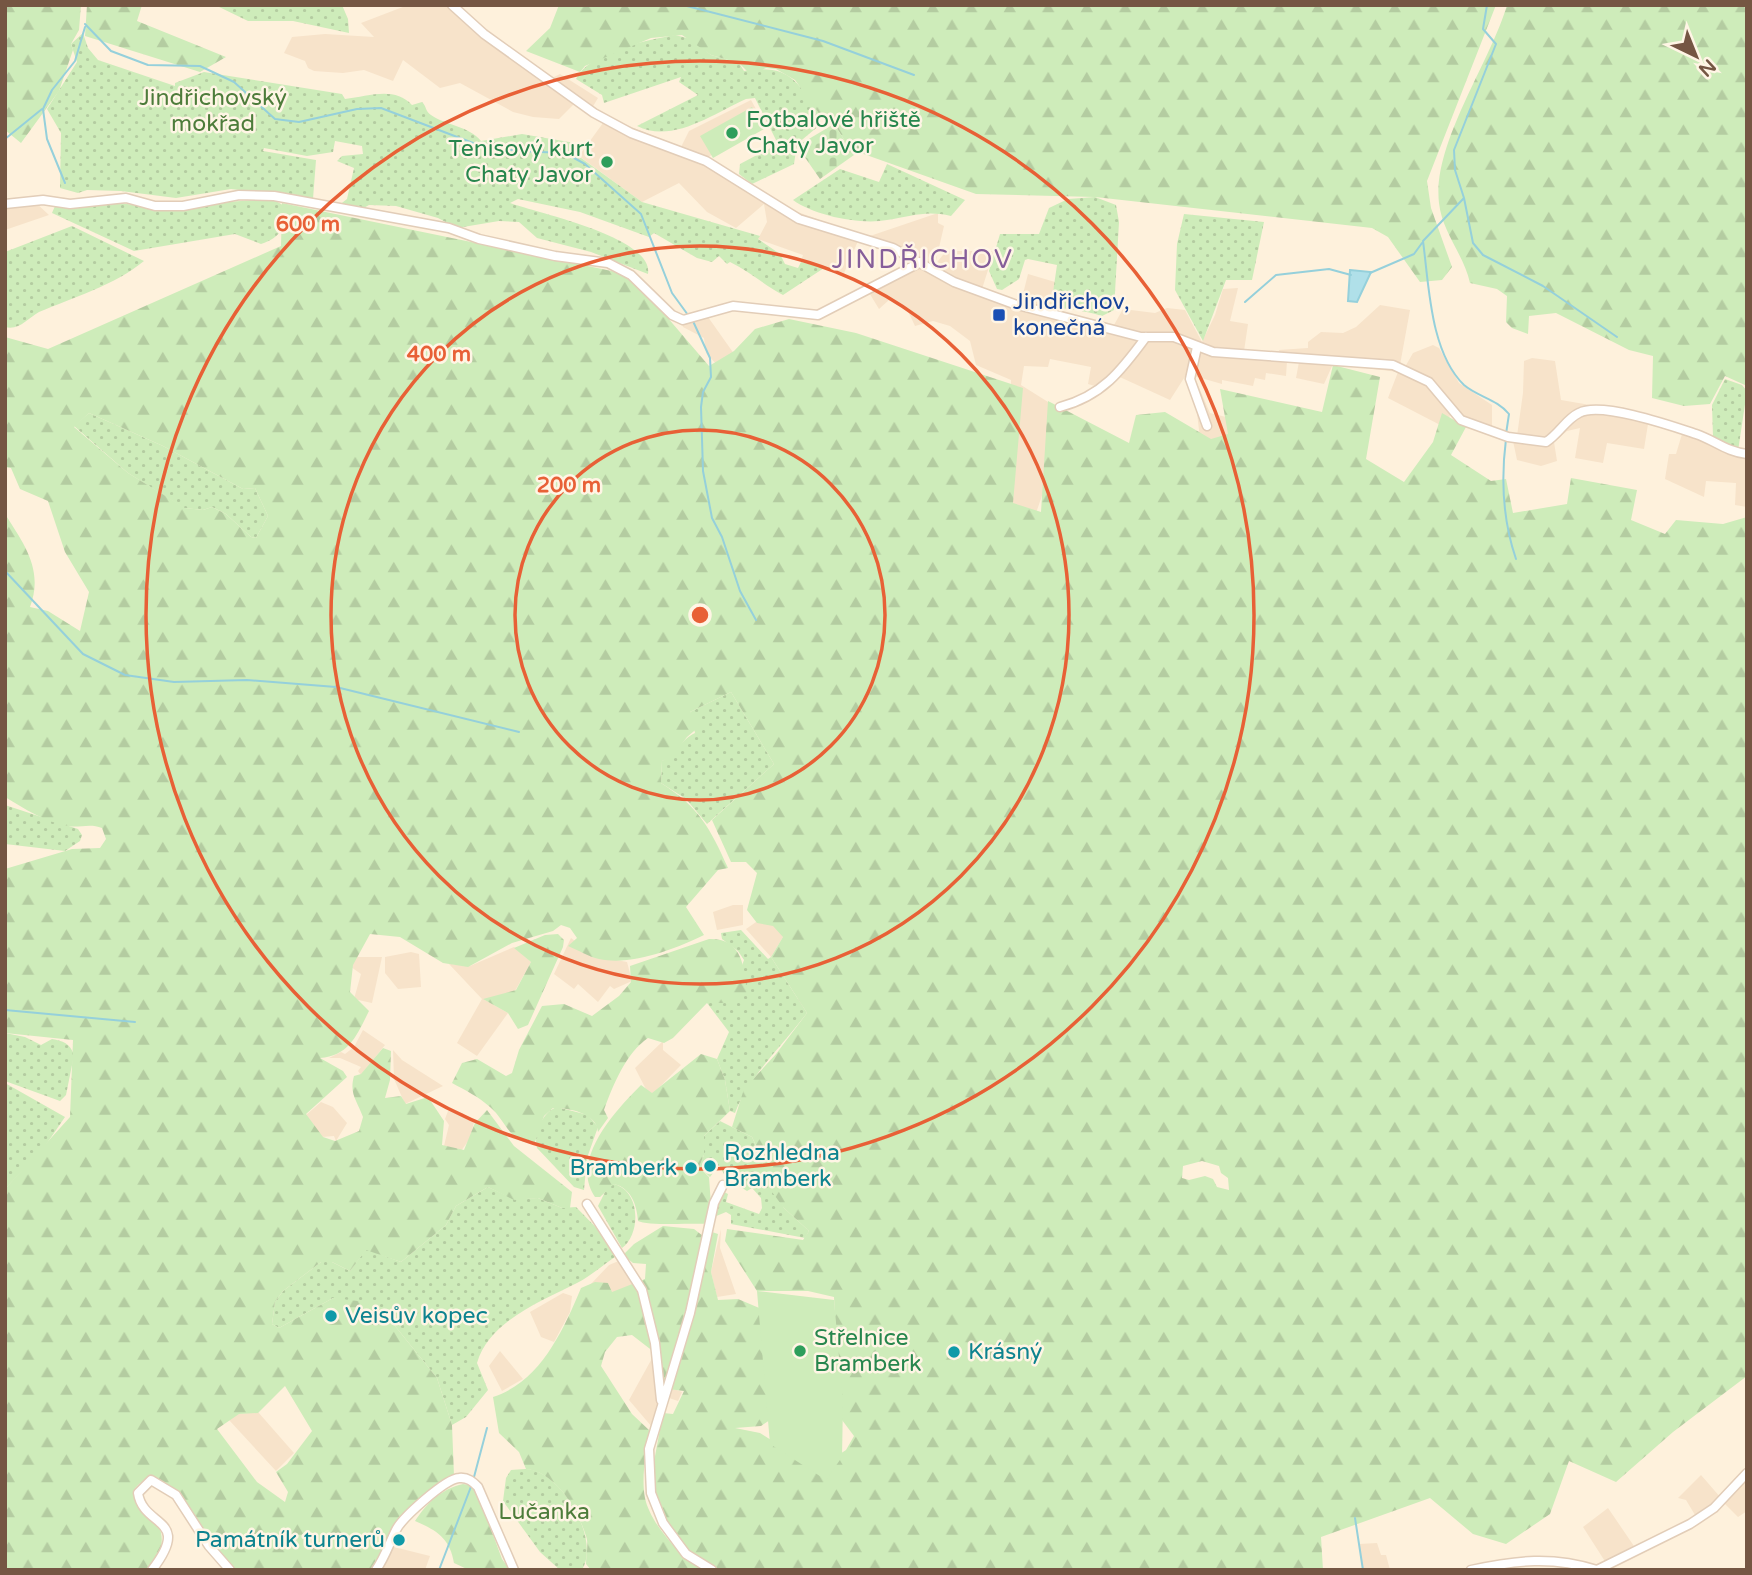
<svg xmlns="http://www.w3.org/2000/svg" width="1752" height="1575" viewBox="0 0 1752 1575" font-family="'Varela Round',sans-serif">
<style>
.residential{fill:#f7e3ca}
.green{fill:url(#green-dots)}
.forest{fill:url(#forest-firs);fill-rule:evenodd}
.cemetery{fill:url(#cemetery-stones)}
.pitch{fill:#ceecba}
.water{fill:#b0e0e9;stroke:#95d0db;stroke-width:2}
.lines{fill:none;stroke-linecap:round;stroke-linejoin:round}
.stream{stroke:#95d0db;stroke-width:2}
.minor-casing{stroke:#e2cdb8;stroke-width:11}
.minor{stroke:#fff;stroke-width:8}
.ring{fill:none;stroke:#e86036;stroke-width:3.5}
.leisure-dot{fill:#2e9e5b;stroke:#fff5e5;stroke-width:2.5}
.transit-dot{fill:#1a4fb4;stroke:#fff5e5;stroke-width:2.5}
.culture-dot{fill:#0f9aa8;stroke:#fff5e5;stroke-width:2.5}
.labels{text-anchor:middle;dominant-baseline:central;stroke-width:5;stroke-linejoin:round;paint-order:stroke}
.park-label{font-size:23px;fill:#4d7c3a;stroke:#fff5e5}
.leisure-label{font-size:23px;fill:#27864d;stroke:#fff5e5;text-anchor:start}
.transit-label{font-size:23px;fill:#164399;stroke:#fff5e5;text-anchor:start}
.culture-label{font-size:23px;fill:#0d838f;stroke:#fff5e5;text-anchor:start}
.quarter-label{font-size:26px;letter-spacing:2px;fill:#865e9a;stroke:#fff5e5}
.centre{fill:#e86036;stroke:#fff5e5;stroke-width:3.5}
.ring-label{font-size:21px;text-anchor:middle;font-weight:bold;fill:#e86036;stroke:#fff5e5;stroke-width:5;stroke-linejoin:round;paint-order:stroke}
</style>
<defs>
<pattern id="green-dots" width="8" height="8" patternUnits="userSpaceOnUse" patternTransform="scale(1.75)"><rect width="8" height="8" fill="#ceecba"/><path d="M2 2h.1M6 6h.1" fill="none" stroke="#b4cca1" stroke-width="1.8" stroke-linecap="round"/></pattern>
<pattern id="forest-firs" width="22" height="20" patternUnits="userSpaceOnUse" patternTransform="scale(1.75)"><rect width="22" height="20" fill="#ceecba"/><path d="M5 1l3.5 6h-7zM16 11l3.5 6h-7z" fill="#b4cca1"/></pattern>
<pattern id="cemetery-stones" width="16" height="16" patternUnits="userSpaceOnUse" patternTransform="scale(1.75)"><rect width="16" height="16" fill="#ceecba"/><path d="M2 7V4a2 2 0 0 1 4 0v3zM10 15v-3a2 2 0 0 1 4 0v3z" fill="#b4cca1"/></pattern>
</defs>
<rect width="100%" height="100%" fill="#fef1dc"/>
<path class="residential" d="M408 5H458L486 32 552 78 560 74 598 98 592 108 604 116 681 147 689 131 751 100 766 127 706 158 792 210 867 237 938 213V223L944 226 935 265 946 251H994L982 289 1010 300 1021 302 1028 274 1055 282 1050 309 1114 325 1123 309 1155 313 1167 308 1185 310 1202 342 1215 315 1223 289 1238 288 1230 321 1248 324 1244 351 1280 353 1279 350 1308 348V342L1321 332 1343 333 1356 327 1380 305 1410 310 1400 365 1405 367 1413 353 1433 345 1439 348 1459 383 1492 405V434L1461 424 1450 415 1446 428 1388 398 1398 372 1333 364 1324 384 1296 378 1299 362 1287 361 1286 376 1266 373 1265 380 1255 378 1253 386 1222 380V384L1194 376 1210 413 1238 420 1226 445 1201 447 1197 413 1186 375 1170 400 1111 373 1098 387 1088 384 1091 367 1050 359 1048 367 1024 366 1021 385 1056 407 1054 461 1036 513 1002 503 1011 458V380L976 365 970 341 950 326 933 321 915 326 906 307 889 300 879 309 865 286 913 263 894 252 858 241 844 273 801 261 803 255 758 239 767 222 764 204 736 228 707 212 679 183 642 202 579 156 603 123 574 104 559 119 533 117 513 112 460 83 440 88 403 60 393 81 364 70 343 73 314 71 308 68 305 61 284 53 292 37 325 34 374 37 361 23Z
M35 202 49 215 5 230V208Z
M708 317 737 358 720 368 706 353 704 338 683 327 681 321Z
M1532 358 1555 361 1561 400 1596 406 1747 451V507L1735 505 1736 483 1706 481 1704 497 1665 479 1669 454H1676L1682 434 1648 424 1644 449 1607 443 1603 463 1575 458 1580 428 1567 431 1554 442 1557 461 1541 466 1517 460 1513 441 1517 436 1523 393 1524 361Z
M733 905H743V925L717 930 713 912Z
M776 908 783 937 771 957 746 929Z
M571 938 596 956 627 962 632 981 614 989 610 986 598 1002 578 984 574 989 554 974Z
M514 947 531 962 515 991 485 1000 508 1013 477 1056 457 1043 482 999 449 964 470 966Z
M411 952 419 954 421 987 398 989 385 973V957Z
M352 957H382L372 1003 354 999 361 974 344 962Z
M363 1030 385 1045 361 1075 358 1071 361 1067 340 1058H329L341 1052 345 1054 354 1047Z
M663 1041V1050L681 1065 650 1097 635 1068Z
M393 1050 402 1060 443 1086 405 1104 394 1079Z
M321 1102 333 1107 347 1123 336 1141 334 1136 322 1137 306 1115Z
M448 1111 463 1113 466 1119 474 1121 471 1137 461 1151 444 1146 449 1125 445 1119Z
M721 1229 720 1248 736 1294 717 1297 711 1272Z
M621 1260 640 1288 666 1386 682 1392 678 1401 663 1396 652 1427 629 1400 655 1353 589 1286 609 1265Z
M563 1293 572 1296 570 1312 554 1342 541 1337 530 1312Z
M500 1351 523 1379 502 1391 489 1366Z
M258 1412 294 1453 276 1471 229 1420 238 1414Z
M1701 1475 1721 1498 1744 1480 1747 1483V1511L1738 1517 1723 1502 1698 1520 1686 1500 1678 1498Z
M1608 1508 1636 1549 1608 1566 1583 1527Z
M1377 1543 1381 1555H1386L1390 1570 1362 1568 1359 1544Z
M394 1547 430 1556 425 1570H379Z"/>
<path class="green" d="M215 5H342L348 19 349 33 293 21H248Z
M83 33 88 48 98 60 175 86V83L204 72 342 94 345 99C369 96 395 86 412 105L422 102C427 107 425 111 431 115 447 126 469 126 481 141L522 134 575 143 577 155 642 202 760 236 758 239 780 254 785 264 798 268 801 262 824 268 783 295C764 285 749 271 730 262L727 264 719 256 712 262 697 258 654 233 649 237 580 212 518 199 510 203C537 213 654 237 648 274L591 252 537 238 519 222 499 221 457 228 438 218 396 206 369 205 360 210 338 206 347 199 354 168 337 161 342 156 363 154 362 146 335 141 333 152 307 156 264 148 263 151 316 160 313 199 231 189 176 198 121 191 87 190 78 193 60 188 61 133 47 109 77 62 71 44Z
M675 35 691 39 711 55 739 63 744 71C789 64 794 80 820 111L821 124 797 144 794 164 752 184 739 174 740 164 778 144 755 98 746 99C713 114 672 144 637 126L698 95 679 82 681 77 604 103 602 95 576 79C590 51 648 40 675 35Z
M887 164 965 200 951 216C926 210 913 216 887 220 861 225 815 216 793 200L840 169 879 182Z
M1095 197 1116 205 1119 222 1114 310 1102 316C1084 310 1069 310 1051 306L1057 265 1028 259 1025 260 1019 279 1002 290 997 289 989 271 1000 234H1039L1049 208 1068 199Z
M257 200 276 201 286 207C284 228 282 237 261 244L235 234 134 251 52 213 55 206 104 201 150 207Z
M1184 214 1264 222 1252 280H1226L1203 341 1175 290 1177 244Z
M72 226 144 261C115 285 72 298 39 312 28 318 19 331 5 327V252Z
M1725 379 1742 385 1747 391 1738 451 1713 437 1712 405Z
M89 413 163 446 243 489 255 488 268 516 256 538 251 537 226 514 212 507 203 510 184 508 128 473 74 426Z
M731 692 774 764 707 824 686 799 661 783 662 761C677 754 681 739 695 733L690 712Z
M5 805 78 829 82 835 80 841 65 851 5 844Z
M741 930 768 959 771 957 807 1013C783 1045 749 1076 735 1113L730 1111 725 1080 717 1059 729 1032 707 1003H728L744 960 738 951 722 939 721 933Z
M5 1033 25 1037 41 1045 52 1039C63 1041 70 1043 74 1055L66 1095 60 1101 5 1081Z
M5 1083 65 1117 43 1149 5 1189Z
M557 1107 588 1115 598 1127 587 1158 584 1190 574 1187 537 1148C533 1134 543 1111 557 1107Z
M720 1121 752 1137 784 1208 809 1231 805 1238 731 1224V1215L726 1212 714 1217 715 1204 724 1192 728 1194 726 1202 759 1214 762 1208 761 1198 752 1188 747 1191 726 1178 719 1165 710 1177 699 1167 704 1155V1136Z
M614 1184C641 1191 641 1234 622 1248L598 1206 607 1188Z
M488 1187 514 1199 538 1198 562 1208 576 1207 616 1248 618 1255C604 1264 591 1276 577 1283 542 1301 489 1321 477 1363L488 1390 466 1417 452 1425 437 1378 391 1321 333 1298 279 1328 272 1324 275 1302 283 1291 321 1262H332L350 1271 366 1249 401 1262 446 1225 456 1206Z
M511 1470C517 1470 526 1468 533 1470 565 1479 600 1540 582 1570H560L540 1552 503 1501 506 1478Z"/>
<path class="forest" d="M5 5H81L79 30 71 44 73 50 59 91 21 143 5 130Z
M87 5H142L137 21 226 57 200 72 85 36Z
M559 5H1496L1427 181 1431 208 1452 267 1442 280 1420 282 1388 237 1372 228 1095 197 976 194 858 152 854 155 834 124 821 116 795 80 776 69 766 68 751 75 739 63 711 55 682 35 651 38 585 66 580 72 526 51 550 28Z
M1507 5H1747V386L1725 376 1710 404 1684 406 1652 398 1653 356 1629 350 1556 313 1529 316 1528 334 1512 328 1506 322 1507 296 1497 289 1470 283C1464 255 1442 232 1439 203 1432 144 1490 63 1507 5Z
M282 203 631 275 709 366 734 351 755 329 789 319 856 333 1023 388 1013 503 1041 512 1048 401 1129 443 1136 415 1165 412 1211 439 1228 434 1220 389 1322 412 1333 365 1380 377 1366 459 1404 482 1433 442 1442 413 1466 427 1451 455 1491 481 1506 479 1513 513 1567 504 1571 478 1637 490 1631 520 1665 534 1676 520 1723 524 1747 517V1376L1673 1432 1616 1482 1569 1461 1550 1514 1506 1544 1473 1534 1430 1498 1321 1537 1323 1570H721L691 1554 673 1537 651 1495 653 1467 663 1413 673 1414 684 1391 668 1389 712 1232 718 1234 711 1272 718 1300 738 1299 769 1312 773 1418 761 1426 735 1428 760 1433 817 1469 846 1450 854 1436 842 1420 839 1399 834 1297 808 1291H757L725 1241 727 1229 803 1240 809 1231 784 1208 754 1168 759 1152 752 1137 732 1127 744 1089 776 1054 807 1013 771 957 783 937 773 926 757 923 747 910 757 873 746 862H731L712 820 774 764 731 692 690 712 700 726 687 737 672 757 662 761 661 783C699 807 710 828 728 868L718 870 686 907 704 935C675 949 632 966 599 959 589 957 578 950 568 946L577 938 570 928 561 925 553 931 512 943 468 967 443 963 400 937 370 934 353 965 350 992 369 1011C357 1035 349 1056 320 1058L343 1071 347 1077 306 1114 323 1137 335 1141 359 1131 363 1117C357 1100 349 1094 354 1076L361 1074 383 1048 391 1051 390 1080 385 1098 401 1096 406 1104 428 1097 444 1121 442 1145 464 1150 475 1123 487 1110 514 1146 572 1192 570 1208H562L538 1198 514 1200 488 1187 456 1206 446 1225 401 1262 366 1250 350 1271 332 1262H321L283 1291 275 1302 272 1324 279 1328 333 1298 366 1302 391 1321 437 1378 452 1425 454 1476 395 1524 386 1545 370 1570H233C227 1563 221 1556 215 1549 199 1527 163 1449 133 1491 136 1508 143 1515 158 1523 166 1543 161 1554 146 1570H5V1189L70 1117 73 1040 5 1033V869L72 849 100 848 106 839 102 828C90 823 80 828 68 826 45 822 25 809 5 797V514C24 544 44 570 30 607L48 611 80 631 89 592 65 552 48 501 20 489 11 468 5 467V337L48 349 281 246ZM89 413 163 446 243 489 255 488 268 516 256 538 251 537 226 514 212 507 203 510 185 508 128 473 74 427ZM1202 1161 1219 1166 1221 1173 1228 1178 1229 1190 1217 1187 1213 1179 1205 1176 1189 1180 1182 1178 1183 1166ZM285 1386 312 1431 287 1464 276 1472 288 1492 285 1502 257 1482 217 1429 239 1414 258 1413Z
M558 934 564 940 563 947 528 1025 518 1029 508 1013 483 999 516 990 531 962 514 948 545 935Z
M709 939C743 938 744 967 747 994L728 1003H707L673 1038 664 1043 648 1038C626 1053 613 1085 604 1110L608 1118 598 1132C597 1113 569 1108 553 1108L544 1116 535 1142C511 1147 506 1120 490 1107 479 1097 465 1090 452 1083L462 1063 477 1059 506 1076 512 1073 519 1050 542 1006 564 1004 592 1016 619 996 631 982 630 966Z
M701 1054 717 1059 725 1080 730 1111 704 1136V1155L699 1167 709 1177 711 1205 707 1224C692 1223 647 1226 638 1221 637 1205 631 1188 614 1184L600 1197H595C569 1160 616 1110 641 1085L652 1093Z
M663 1226 694 1229 703 1236 695 1281 664 1392 654 1352 632 1335 617 1337 605 1352 601 1366 632 1414 650 1431C646 1451 641 1478 645 1498 650 1523 681 1558 704 1570H591L586 1564C586 1555 589 1544 586 1536 578 1510 556 1472 526 1469L519 1452 499 1433 493 1397C540 1382 563 1331 581 1288L595 1282 608 1283 612 1292 645 1279 646 1264 633 1263 623 1255 634 1244Z
M463 1484 475 1486 502 1559 510 1570H469L454 1563C450 1538 436 1530 415 1521 427 1503 441 1489 463 1484Z"/>
<path class="cemetery" d="M834 124 854 155 820 179 797 146Z"/>
<path class="pitch" d="M752 107 764 129 713 158 700 136Z
M757 1291 834 1300 843 1402 842 1457 826 1480 770 1444Z"/>
<path class="water" d="M1350 270 1371 272 1357 302 1348 301Z"/>
<g class="lines">
<path class="stream" d="M683 5 823 41 914 75
M1487 5 1483 29 1496 44 1454 150 1455 170 1464 198 1423 241C1429 285 1430 352 1464 385 1478 397 1497 399 1509 414L1506 434
M85 24 111 51 148 65 200 66 234 82 275 119 299 122 357 109 381 108 473 143 518 151 565 153 585 164 641 214 672 293 688 315
M5 139 42 109
M65 183 47 139 43 109 52 90 75 61 85 27
M1464 198 1473 243 1483 255 1543 286 1617 337
M1370 273 1414 254 1422 243
M1245 302 1276 275 1329 269 1351 275
M692 319 710 358 711 377 703 392 701 407 703 471 712 518 722 537 740 591 756 620
M1506 439C1501 478 1503 521 1516 559
M5 571 83 654 125 675 174 682 247 680 336 687 519 732
M5 1010 135 1022
M474 1477 487 1428
M1355 1518 1363 1570
M439 1570 472 1484"/>
<g class="minor-casing">
<path id="minor" d="M452 5 484 34 594 113 631 133 706 161 799 219 893 248 954 282 1014 304 1141 337H1174L1213 352 1393 365 1429 382 1461 420 1508 437 1546 442C1559 434 1566 419 1579 413 1601 401 1672 426 1696 434 1714 440 1727 452 1747 454
M5 204 43 200 70 204 126 198 155 206H183L239 195 274 196 449 228 479 239 555 256 608 263 631 275 672 315 683 320 733 306 818 315 921 262
M1197 347 1190 379 1207 426
M1060 407C1102 396 1121 371 1146 337
M587 1204 642 1290 655 1343 661 1400
M152 1570C193 1517 143 1528 138 1493L151 1480 176 1495 209 1546 230 1570
M376 1570C385 1557 389 1544 396 1530 402 1518 445 1479 459 1478 468 1477 473 1482 478 1487L514 1570
M712 1570 686 1554 663 1523 651 1493 649 1449 690 1313 714 1203 723 1185
M1471 1570C1516 1560 1553 1556 1597 1570L1690 1524 1714 1508 1747 1473"/>
</g>
<use href="#minor" class="minor"/>
</g>
<g class="ring">
<circle cx="700" cy="615" r="185"/>
<circle cx="700" cy="615" r="369"/>
<circle cx="700" cy="615" r="554"/>
</g>
<g class="leisure-dot">
<circle cx="732" cy="133" r="7"/>
<circle cx="607" cy="162" r="7"/>
<circle cx="800" cy="1351" r="7"/>
</g>
<rect class="transit-dot" x="992" y="308" width="14" height="14" rx="3.5"/>
<g class="culture-dot">
<circle cx="710" cy="1166" r="7"/>
<circle cx="691" cy="1168" r="7"/>
<circle cx="331" cy="1316" r="7"/>
<circle cx="954" cy="1352" r="7"/>
<circle cx="399" cy="1540" r="7"/>
</g>
<g class="labels">
<g class="park-label">
<text x="213" y="98">Jindřichovský<tspan x="213" dy="26">mokřad</tspan></text>
<text x="544" y="1512">Lučanka</text>
</g>
<g class="leisure-label">
<text x="746" y="120">Fotbalové hřiště<tspan x="746" dy="26">Chaty Javor</tspan></text>
<text x="593" y="149" text-anchor="end">Tenisový kurt<tspan x="593" dy="26">Chaty Javor</tspan></text>
<text x="814" y="1338">Střelnice<tspan x="814" dy="26">Bramberk</tspan></text>
</g>
<g class="transit-label">
<text x="1013" y="302">Jindřichov,<tspan x="1013" dy="26">konečná</tspan></text>
</g>
<g class="culture-label">
<text x="724" y="1153">Rozhledna<tspan x="724" dy="26">Bramberk</tspan></text>
<text x="677" y="1168" text-anchor="end">Bramberk</text>
<text x="345" y="1316">Veisův kopec</text>
<text x="968" y="1352">Krásný</text>
<text x="385" y="1540" text-anchor="end">Památník turnerů</text>
</g>
<g class="quarter-label">
<text x="923" y="259">JINDŘICHOV</text>
</g>
</g>
<circle cx="700" cy="615" r="10" class="centre"/>
<g class="ring-label">
<text x="308" y="231">600 m</text>
<text x="439" y="361">400 m</text>
<text x="569" y="492">200 m</text>
</g>
<rect width="1752" height="1575" fill="none" stroke="#755643" stroke-width="14"/>
<g transform="translate(1696 56) rotate(137)" stroke="#fff5e5" stroke-width="5" paint-order="stroke">
<path d="M0-5L12 26L0 18L-12 26Z" fill="#755643"/>
<text y="-10" font-size="19" font-weight="bold" text-anchor="middle" fill="#755643">N</text>
</g>
</svg>
